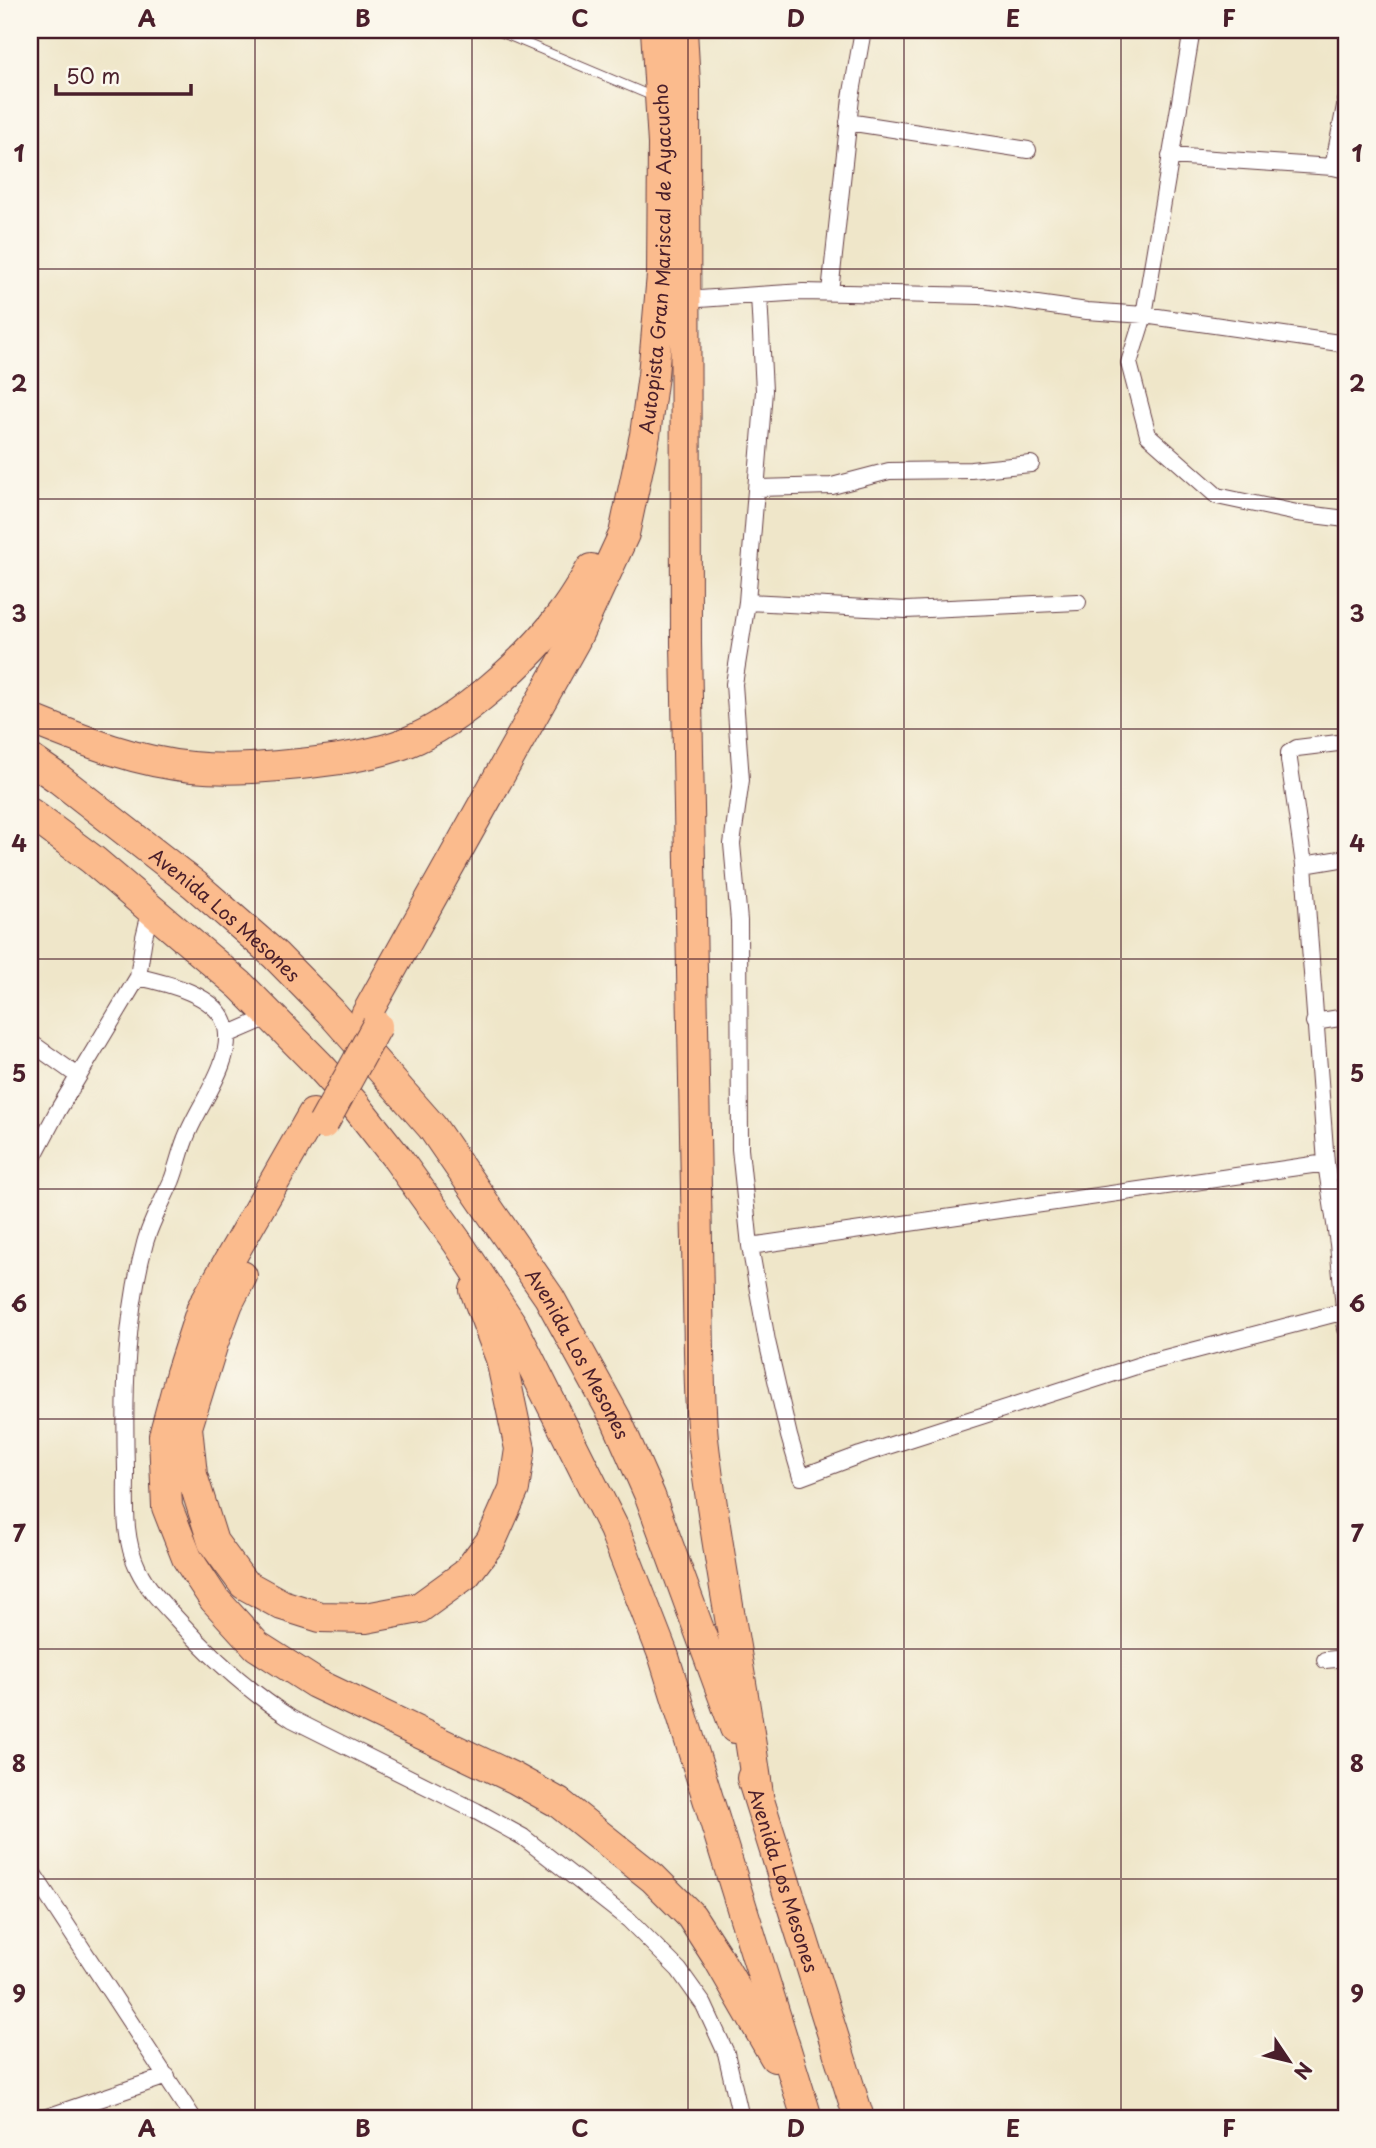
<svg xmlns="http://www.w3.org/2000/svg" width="1376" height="2148" viewBox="0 0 1376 2148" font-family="'Playpen Sans',sans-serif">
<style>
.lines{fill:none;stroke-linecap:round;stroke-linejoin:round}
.lane-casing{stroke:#633d43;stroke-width:10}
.street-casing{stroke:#633d43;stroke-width:18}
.highway-casing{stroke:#633d43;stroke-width:32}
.lane{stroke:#fff;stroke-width:8}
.street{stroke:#fff;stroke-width:16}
.highway{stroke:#fbbb8d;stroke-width:30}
.highway-bridge-casing{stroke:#633d43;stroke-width:32;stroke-linecap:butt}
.highway-bridge{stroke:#fbbb8d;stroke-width:30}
.grid{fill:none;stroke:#4a1f2b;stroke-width:2;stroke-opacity:0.55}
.labels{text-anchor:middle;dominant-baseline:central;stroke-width:6;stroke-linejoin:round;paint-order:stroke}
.street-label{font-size:19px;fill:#4a1f2b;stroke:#fbf7ec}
.neatline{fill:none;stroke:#4a1f2b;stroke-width:2.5}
.grid-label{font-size:23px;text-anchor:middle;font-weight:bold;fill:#4a1f2b}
</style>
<rect width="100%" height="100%" fill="#fbf7ec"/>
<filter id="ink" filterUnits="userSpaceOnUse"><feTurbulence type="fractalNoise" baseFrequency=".0143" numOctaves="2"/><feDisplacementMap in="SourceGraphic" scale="14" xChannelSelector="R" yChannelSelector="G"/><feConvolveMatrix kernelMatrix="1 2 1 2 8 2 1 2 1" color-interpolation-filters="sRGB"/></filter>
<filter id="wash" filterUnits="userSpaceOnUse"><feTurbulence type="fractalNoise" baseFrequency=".00686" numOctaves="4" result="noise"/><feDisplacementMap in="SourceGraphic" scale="28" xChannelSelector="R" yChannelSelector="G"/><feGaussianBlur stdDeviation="1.57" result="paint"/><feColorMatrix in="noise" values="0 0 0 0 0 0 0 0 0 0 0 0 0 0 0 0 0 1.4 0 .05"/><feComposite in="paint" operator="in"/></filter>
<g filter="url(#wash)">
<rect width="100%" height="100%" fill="#efe6c9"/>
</g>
<g filter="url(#ink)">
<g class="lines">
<g class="lane-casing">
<path id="lane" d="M495 30 654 97"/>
</g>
<g class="street-casing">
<path id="street" d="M1192 30 1144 315 1129 363 1148 435 1217 496 1297 513 1346 519
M848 122 1028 150
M1170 156 1333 167 1346 170
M1333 167 1346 101
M830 292 851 98 863 30
M759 295 764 391 747 602 734 684 741 780 732 844 739 921 740 1149 750 1246 767 1341 789 1436 801 1477 860 1455 1146 1363 1345 1311
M685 300 803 292 981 296 1087 311 1144 315 1346 344
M758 488 832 486 889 471 971 470 1031 464
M747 602 906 610 1078 602
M1346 742 1297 748 1289 753V760L1304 865 1326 1163 1338 1244 1346 1329
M1304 865 1346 858
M138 977C166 983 219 995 226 1027 234 1063 197 1106 185 1140 180 1153 177 1167 172 1180 163 1201 151 1221 145 1243 125 1317 124 1394 126 1470 126 1503 123 1538 138 1569 147 1588 162 1603 177 1619 212 1658 248 1691 292 1719L476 1811 523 1837 629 1920 679 1970 704 2005 726 2053 741 2118
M1314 1022 1346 1017
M227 1035 271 1016
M30 1042 78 1076
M30 1163 57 1112 138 977 144 937 151 909
M750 1246 1326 1163
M1325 1660 1346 1658
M30 1869 193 2118
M44 2118 167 2076"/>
</g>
<g class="highway-casing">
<g id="highway">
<path d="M682 30 685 84 686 644 699 1352C700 1383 700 1416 704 1447 718 1564 743 1679 758 1795"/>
<path d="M30 719C82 740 135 762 192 767 231 771 271 767 309 763 343 759 377 754 408 742 459 722 530 658 562 614 573 600 582 584 591 569"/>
<path id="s1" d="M30 759 59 779 195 885 275 955 330 1011 432 1127 549 1297 616 1419 650 1496 735 1728"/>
<path d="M30 813 93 860 240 985 319 1065 356 1106 397 1158 458 1243 512 1325 614 1529 664 1657 807 2118"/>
<path id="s2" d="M366 1015 575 640 624 534 645 435 653 375 662 275 663 144 656 30"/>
<path d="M313 1114 202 1308 181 1373 164 1436 167 1507 187 1558 214 1599 257 1646 315 1683 514 1778 559 1803 653 1878 691 1916 718 1958 775 2057"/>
<path d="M242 1276 228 1303 213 1343 187 1427 192 1475 213 1542 244 1584 282 1605 320 1617 366 1618 419 1608 466 1574 491 1541 514 1489 520 1449 501 1359 475 1290"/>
<path id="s3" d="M752 1778 859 2118"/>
</g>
</g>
<use href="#lane" class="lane"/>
<use href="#street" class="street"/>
<use href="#highway" class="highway"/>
<g class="highway-bridge-casing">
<path id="highway-bridge" d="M323 1124 377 1026"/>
</g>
<use href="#highway-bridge" class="highway-bridge"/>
</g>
</g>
<path class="grid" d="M255 30V2118M472 30V2118M688 30V2118M904 30V2118M1121 30V2118M30 269H1346M30 499H1346M30 729H1346M30 959H1346M30 1189H1346M30 1419H1346M30 1649H1346M30 1879H1346"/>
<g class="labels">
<g class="street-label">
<text stroke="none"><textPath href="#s2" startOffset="824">Autopista Gran Mariscal de Ayacucho</textPath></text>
<text stroke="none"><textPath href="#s1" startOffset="250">Avenida Los Mesones</textPath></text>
<text stroke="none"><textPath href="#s1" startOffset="817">Avenida Los Mesones</textPath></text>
<text stroke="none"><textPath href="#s3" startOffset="107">Avenida Los Mesones</textPath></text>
</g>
</g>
<rect width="1376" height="2148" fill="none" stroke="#fbf7ec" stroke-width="77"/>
<g transform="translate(1289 2061) rotate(125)" stroke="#fbf7ec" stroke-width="5" paint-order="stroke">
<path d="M0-5L12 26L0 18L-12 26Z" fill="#4a1f2b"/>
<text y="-10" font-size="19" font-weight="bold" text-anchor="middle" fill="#4a1f2b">N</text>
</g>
<path d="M56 84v10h135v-10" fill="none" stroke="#4a1f2b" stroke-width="3.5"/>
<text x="66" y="84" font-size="21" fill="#4a1f2b" stroke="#fbf7ec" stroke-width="5" paint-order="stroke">50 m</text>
<rect x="38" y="38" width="1300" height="2072" class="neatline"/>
<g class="grid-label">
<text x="147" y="27">A</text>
<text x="363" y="27">B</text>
<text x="580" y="27">C</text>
<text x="796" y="27">D</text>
<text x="1013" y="27">E</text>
<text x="1229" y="27">F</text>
<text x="19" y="162">1</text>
<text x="1357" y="162">1</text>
<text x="19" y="392">2</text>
<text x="1357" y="392">2</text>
<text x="19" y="622">3</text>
<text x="1357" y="622">3</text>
<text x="19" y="852">4</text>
<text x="1357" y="852">4</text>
<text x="19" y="1082">5</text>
<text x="1357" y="1082">5</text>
<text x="19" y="1312">6</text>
<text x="1357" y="1312">6</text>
<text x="19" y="1542">7</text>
<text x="1357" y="1542">7</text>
<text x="19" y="1772">8</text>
<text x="1357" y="1772">8</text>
<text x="19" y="2002">9</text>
<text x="1357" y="2002">9</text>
<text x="147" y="2137">A</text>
<text x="363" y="2137">B</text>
<text x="580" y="2137">C</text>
<text x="796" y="2137">D</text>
<text x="1013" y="2137">E</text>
<text x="1229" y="2137">F</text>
</g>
</svg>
